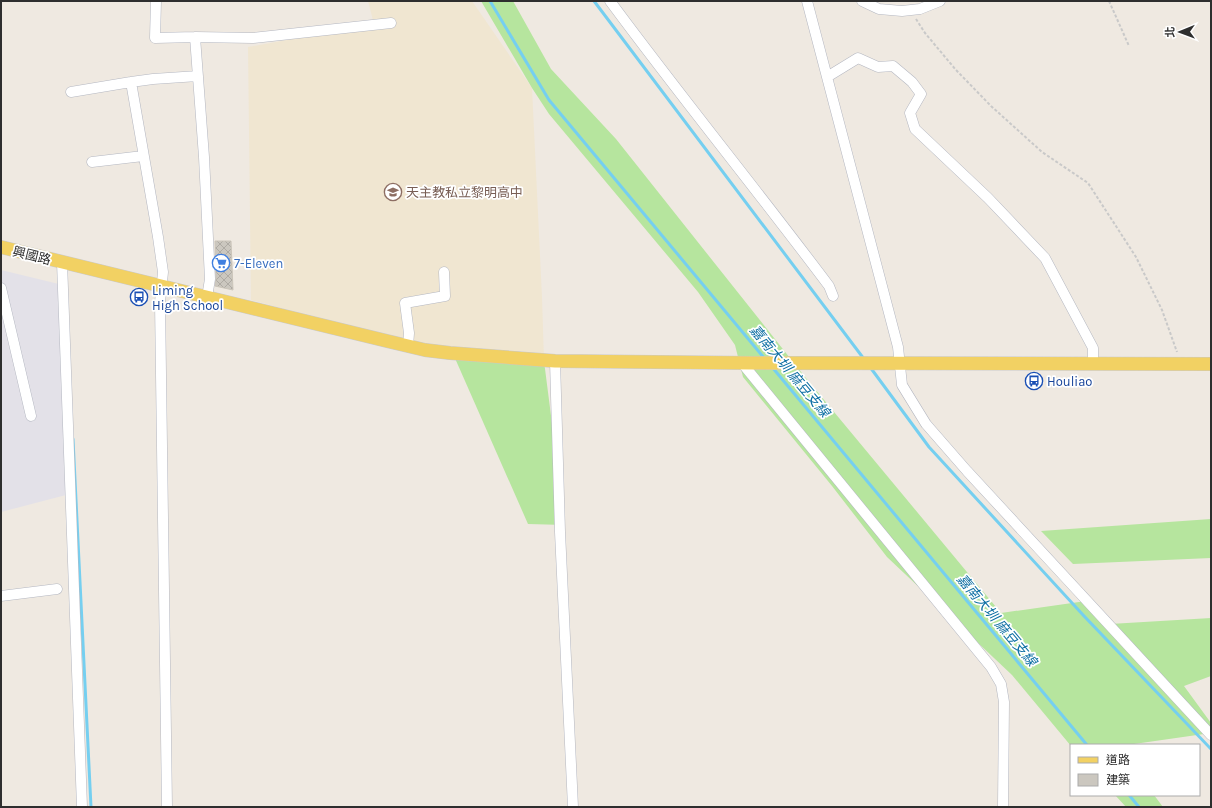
<svg xmlns="http://www.w3.org/2000/svg" width="1212" height="808" font-family="Karla,'Noto Sans TC',sans-serif">
	<style>
		.industrial { fill: #e3e1e8 }
		.education { fill: #f0e6d1 }
		.grass { fill: #b6e59e }
		.lines { fill: none; stroke-linecap: round; stroke-linejoin: round }
		.stream { stroke: #75cff0; stroke-width: 3 }
		.building { fill: url(#building-cross-hatch); stroke: #cbc5ba }
		.minor-casing { stroke: #b4b7c1; stroke-width: 11 }
		.major-casing { stroke: #c9c9c9; stroke-width: 14 }
		.path { stroke: #c9c9c9; stroke-width: 2; stroke-dasharray: 3 2; stroke-linecap: butt }
		.minor { stroke: #fff; stroke-width: 10 }
		.major { stroke: #f2d163; stroke-width: 13 }
		.labels { text-anchor: middle; stroke-width: 3.5; stroke-linejoin: round; paint-order: stroke }
		.education-label { font-size: 13px; fill: #785e54; stroke: #fff; text-anchor: start }
		.street-label { font-size: 13px; fill: #2e2e2e; stroke: #fff }
		.shop-label { font-size: 13px; fill: #366cbe; stroke: #fff; text-anchor: start }
		.transit-label { font-size: 13px; fill: #164399; stroke: #fff; text-anchor: start }
		.water-label { font-size: 14px; font-style: italic; fill: #0d6fa3; stroke: #fff }
	</style>
	<defs>
		<pattern id="building-cross-hatch" width="8" height="8" patternUnits="userSpaceOnUse"><rect width="8" height="8" fill="#cbc7bf"/><path d="M0 0l8 8M0 8l8-8" fill="none" stroke="#afaba4"/></pattern>
	</defs>
	<rect width="100%" height="100%" fill="#efe9e1"/>
	<path class="industrial" d="M1 270 63 285 66 495 1 512Z"/>
	<path class="education" d="M368 1H472L532 88 542 297 544 361 454 356 251 300 248 47 374 24Z"/>
	<path class="grass" d="M481 1H513L551 69 616 139 805 377 1001 613 1093 600 1110 624 1211 618V676L1184 686 1211 723V733L1127 745 1071 746 1012 675 887 557 832 486 743 377 735 345 698 292 549 114 532 88Z
		M454 356 544 361 565 525 528 524Z
		M1211 519V558L1073 564 1041 531Z
		M1115 795H1154L1163 807H1126Z"/>
	<g class="lines">
		<path class="stream" d="M490 1 549 100 765 359
			M594 1 864 359
			M772 367 1087 745
			M870 367 929 447 1084 616 1211 749
			M73 439 91 807
			M1129 795 1139 807"/>
	</g>
	<path class="building" d="M215 241H231L233 290 215 286 216 279Z"/>
	<g class="lines">
		<defs>
			<path id="minor" d="M156 1 155 38 195 37 253 38 391 23
				M610 1C681 97 757 190 829 286L833 296
				M807 1 898 347 902 385 926 424 967 471 1211 735
				M862 1 879 9 902 11 920 9 940 1
				M195 37 204 157 210 279 207 297
				M827 77 858 58 878 67 893 66 912 82 921 94 910 113 915 129 988 198 1045 258 1093 348V364
				M71 92 131 82
				M92 162 143 156
				M62 262 82 807
				M1 288 31 416
				M408 346 409 333 405 303 445 296 444 272
				M555 361 560 532 573 807
				M742 363 991 667 1001 684 1004 702 1003 807
				M1 596 57 589
				M167 807 160 302 163 272 158 237 131 82 153 79 198 76"/>
			<path id="major" d="M1 247 387 341 425 350 450 353 555 361 754 363 1211 364"/>
		</defs>
		<use href="#minor" class="minor-casing"/>
		<use href="#major" class="major-casing"/>
		<path class="path" d="M1109 1 1129 46
			M916 19 925 33 956 70 991 106 1042 152 1088 183 1136 257 1162 310 1177 352"/>
		<use href="#minor" class="minor"/>
		<use href="#major" class="major"/>
	</g>
	<defs>
		<symbol id="school-ring" viewBox="-11 -11 22 22"><circle r="9.5" fill="#fff" stroke="#8d6e63" stroke-width="1.5"/><path d="M0-5L7-2L0 1L-7-2ZM-4 1L0 2.5L4 1V4Q0 6-4 4Z" fill="#8d6e63"/></symbol>
		<symbol id="supermarket-ring" viewBox="-11 -11 22 22"><circle r="9.5" fill="#fff" stroke="#3f7fe0" stroke-width="1.5"/><path d="M-6-5.5h2.5l.6 2H6L4.5 2H-2.5L-4.4-4H-6ZM-1.5 3.2a1.3 1.3 0 1 0 .1 0ZM3 3.2a1.3 1.3 0 1 0 .1 0Z" fill="#3f7fe0"/></symbol>
		<symbol id="bus-ring" viewBox="-11 -11 22 22"><circle r="9.5" fill="#fff" stroke="#1a4fb4" stroke-width="1.5"/><path d="M-5-6H5V4H4V6H2V4H-2V6H-4V4H-5ZM-3.5-4V0h7V-4ZM-3.5 1.2v1.5H-2V1.2ZM2 1.2v1.5H3.5V1.2Z" fill="#1a4fb4"/></symbol>
	</defs>
	<g fill-rule="evenodd">
		<use href="#school-ring" x="383" y="182" width="20" height="20"/>
		<use href="#supermarket-ring" x="211" y="253" width="20" height="20"/>
		<use href="#bus-ring" x="129" y="287" width="20" height="20"/>
		<use href="#bus-ring" x="1024" y="371" width="20" height="20"/>
	</g>
	<g class="labels">
		<g class="education-label">
			<text x="406" y="197">天主教私立黎明高中</text>
		</g>
		<g class="street-label">
			<text transform="translate(32 255) rotate(14)" y="5">興國路</text>
		</g>
		<g class="shop-label">
			<text x="234" y="268">7-Eleven</text>
		</g>
		<g class="transit-label">
			<text x="152" y="295">Liming<tspan x="152" dy="15">High School</tspan></text>
			<text x="1047" y="386">Houliao</text>
		</g>
		<g class="water-label">
			<text transform="translate(790 371) rotate(50)" y="5">嘉南大圳 麻豆支線</text>
			<text transform="translate(997 620) rotate(50)" y="5">嘉南大圳 麻豆支線</text>
		</g>
	</g>
	<rect width="1212" height="808" fill="none" stroke="#2e2e2e" stroke-width="4"/>
	<rect x="1070" y="744" width="130" height="52" fill="#ffffff" stroke="#ababab"/>
	<rect x="1078" y="757" width="20" height="6" fill="#f2d163" stroke="#ababab"/>
	<text x="1106" y="764" font-size="12" fill="#2e2e2e">道路</text>
	<rect x="1078" y="774" width="20" height="12" fill="#cbc7bf" stroke="#ababab"/>
	<text x="1106" y="784" font-size="12" fill="#2e2e2e">建築</text>
	<g transform="translate(1180 32) rotate(269)" stroke="#ffffff" stroke-width="3" paint-order="stroke">
	<path d="M0-3L7 15L0 10L-7 15Z" fill="#2e2e2e"/>
	<text y="-6" font-size="11" font-weight="bold" text-anchor="middle" fill="#2e2e2e">北</text>
	</g>
</svg>
